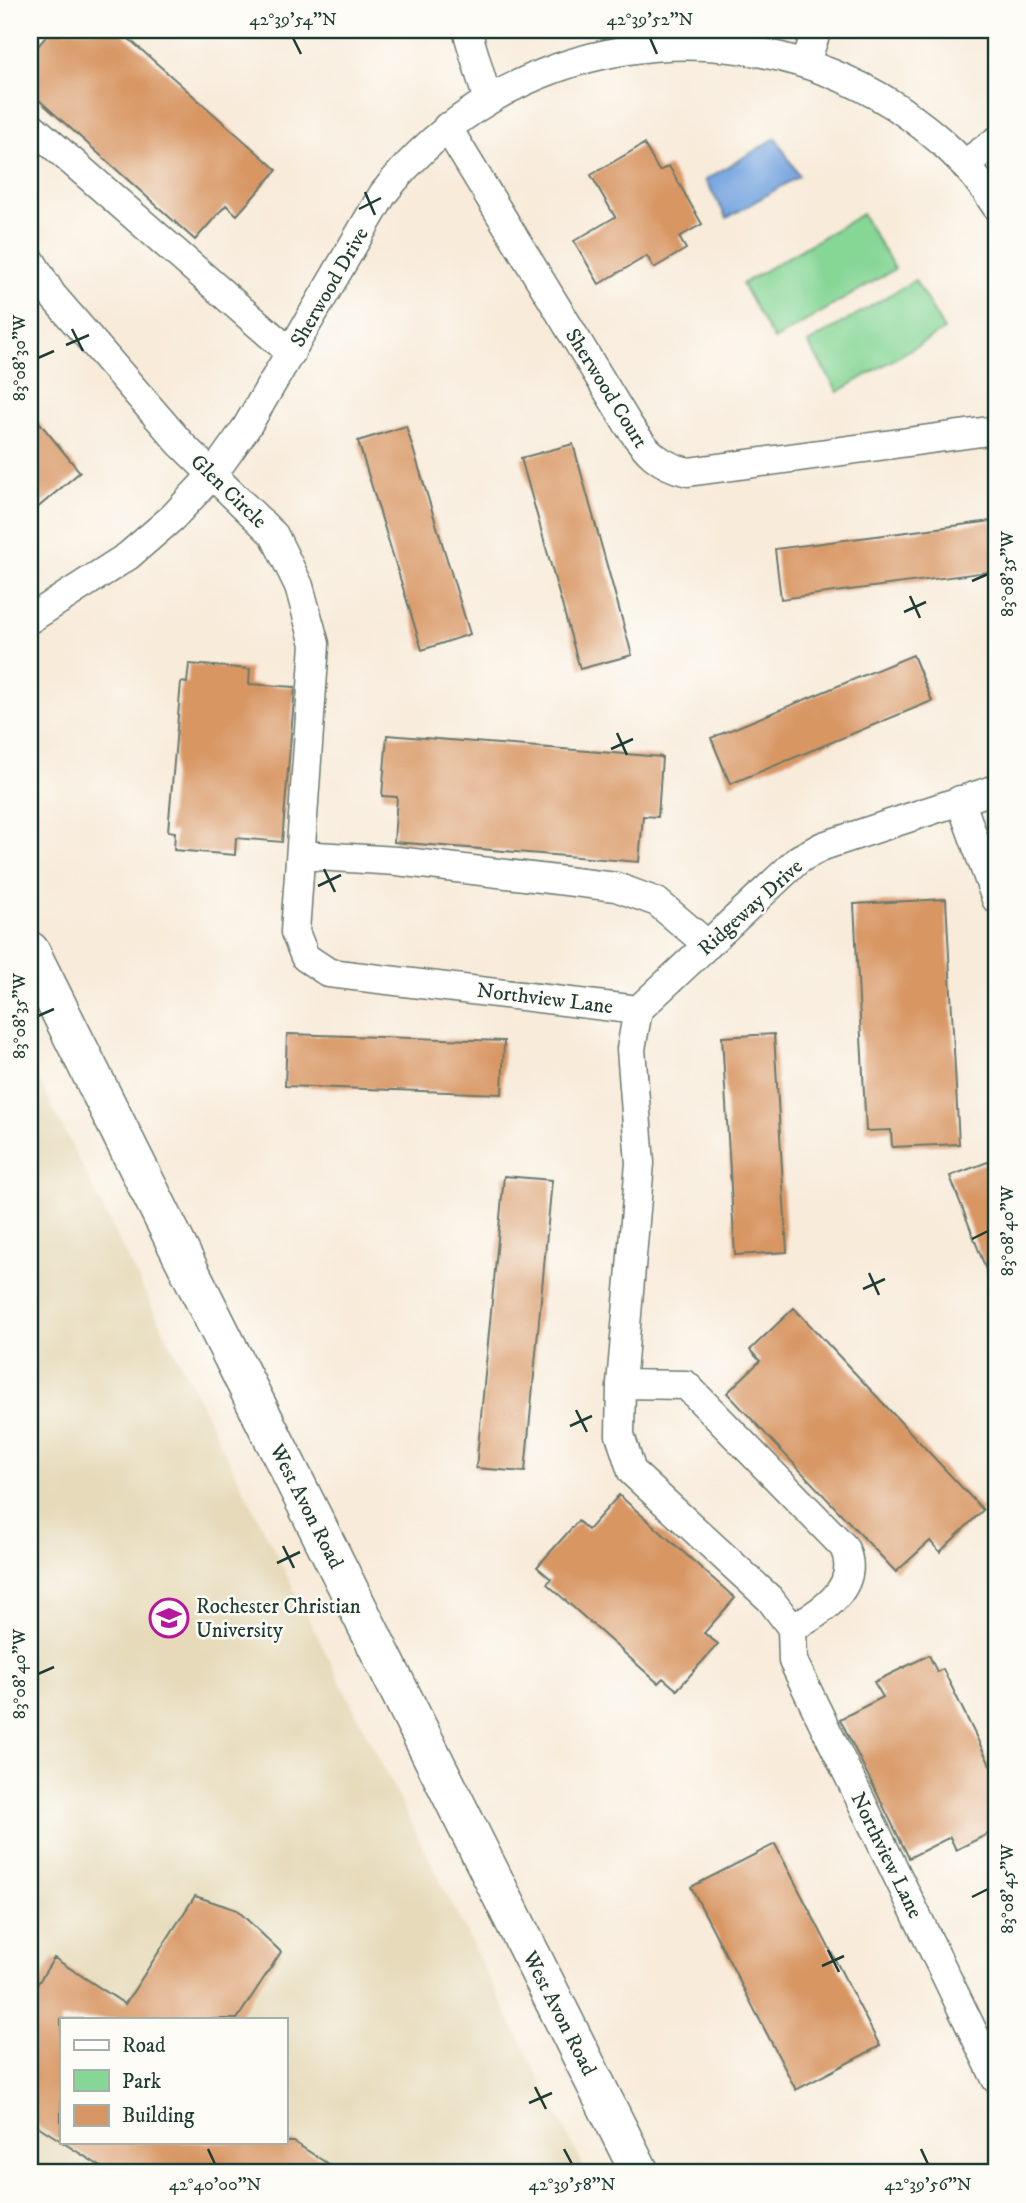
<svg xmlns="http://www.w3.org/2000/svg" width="1026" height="2203" font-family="'IM FELL DW Pica',serif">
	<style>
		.built { fill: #e6daba; fill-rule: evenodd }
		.green { fill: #86d696; stroke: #528a65; stroke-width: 2 }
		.water { fill: #77a5e0; stroke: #4b718a; stroke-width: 2 }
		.building { fill: #d89664 }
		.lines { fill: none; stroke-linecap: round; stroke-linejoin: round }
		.minor-casing { stroke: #6b7a6e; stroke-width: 31 }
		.secondary-casing { stroke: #6b7a6e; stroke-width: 41 }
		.minor { stroke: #fff; stroke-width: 28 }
		.secondary { stroke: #fff; stroke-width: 38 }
		.ticks { fill: none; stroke: #1f3d34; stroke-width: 2.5 }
		.labels { text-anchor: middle; stroke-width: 5; stroke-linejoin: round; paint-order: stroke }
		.street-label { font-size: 21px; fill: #1f3d34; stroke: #fdfcf7 }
		.poi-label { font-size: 21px; fill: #1f3d34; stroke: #fdfcf7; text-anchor: start }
		.neatline { fill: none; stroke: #1f3d34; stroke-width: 2.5 }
		.ticks-label { font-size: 18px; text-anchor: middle; fill: #1f3d34 }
	</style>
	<rect width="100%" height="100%" fill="#fdfcf7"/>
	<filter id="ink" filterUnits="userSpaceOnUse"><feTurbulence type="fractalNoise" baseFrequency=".0143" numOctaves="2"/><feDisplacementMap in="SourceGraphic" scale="14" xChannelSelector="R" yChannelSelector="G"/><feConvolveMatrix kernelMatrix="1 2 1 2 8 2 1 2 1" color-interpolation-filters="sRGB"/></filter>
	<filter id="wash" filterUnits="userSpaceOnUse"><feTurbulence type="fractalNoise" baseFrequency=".00686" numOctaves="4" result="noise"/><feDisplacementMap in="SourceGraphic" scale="28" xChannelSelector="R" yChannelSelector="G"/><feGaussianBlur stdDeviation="1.57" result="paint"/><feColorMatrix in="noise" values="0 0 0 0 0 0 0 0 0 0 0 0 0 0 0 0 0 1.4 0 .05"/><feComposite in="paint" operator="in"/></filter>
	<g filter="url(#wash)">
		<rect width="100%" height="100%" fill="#f8ebda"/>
		<path class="built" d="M30 1062 107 1217 587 2173H30ZM61 2019H285V2142H61Z"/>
		<path class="green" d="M862 214 895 269 774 340 742 284Z
			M915 280 944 330 838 392 808 343Z"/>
		<path class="water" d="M776 138 799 176 727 218 705 180Z"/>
		<g id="blocks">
			<path class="building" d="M52 30H119L277 170 237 215 226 205 195 240 30 92V55Z
				M644 144 659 171 669 166 702 224 679 237 686 249 654 268 647 256 599 284 574 241 615 217 591 175Z
				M30 411 80 472 30 514Z
				M406 426 470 634 422 650 358 441Z
				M573 444 632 655 580 669 521 458Z
				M992 521 996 571 781 599 775 549Z
				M913 655 932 701 730 784 711 738Z
				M189 664 250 669 249 684 295 687 282 842 236 838 235 855 174 850 175 832 168 831 181 682 187 683Z
				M387 735 662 757 658 817 643 816 639 862 394 842 397 797 382 796Z
				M946 899 959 1144 892 1147 891 1130 866 1131 854 904Z
				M287 1034 504 1041 502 1094 285 1086Z
				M774 1034 787 1252 735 1255 722 1037Z
				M996 1159V1289L994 1290 950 1176Z
				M504 1176 552 1180 525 1472 476 1468Z
				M794 1308 983 1510 940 1552 930 1541 896 1572 727 1393 760 1361 750 1350Z
				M619 1495 735 1598 704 1633 718 1644 677 1690 663 1678 658 1683 547 1584 551 1579 537 1567 578 1521 588 1530Z
				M929 1655 937 1672 943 1669 996 1777V1830L956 1850 950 1837 909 1858 840 1719 883 1697 874 1682Z
				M775 1844 880 2046 796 2090 691 1887Z
				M195 1896 237 1910 281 1952 237 2019H61V2141L30 2121V1996L54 1958 125 2004Z
				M62 2142H294L342 2173H111Z"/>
		</g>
	</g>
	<g filter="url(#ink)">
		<use href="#blocks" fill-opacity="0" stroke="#6b7a6e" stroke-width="2"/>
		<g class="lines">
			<defs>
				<path id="minor" d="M467 30 487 98
					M806 61 817 30
					M30 125 291 353
					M447 127 629 426C646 451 658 465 688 472L996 430
					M966 163 996 141
					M30 259 52 295 181 444 274 535 299 586 315 644 295 932 305 957 329 973 638 1010
					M30 619 128 556 173 517 213 474 246 428 383 194C506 36 727 0 895 106 936 134 970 164 996 206
					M960 800 996 899
					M301 855 397 861 616 887 657 902 708 945
					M638 1010 631 1049 640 1163 621 1384 620 1435 632 1472 770 1599 792 1628 793 1661 996 2079
					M638 1010 799 859 823 846 996 789
					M621 1384 686 1385 844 1547C862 1586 823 1612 792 1628"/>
				<path id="secondary" d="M30 951 640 2173"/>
			</defs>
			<use href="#minor" class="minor-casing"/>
			<use href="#secondary" class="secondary-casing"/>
			<use href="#minor" class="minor"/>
			<use href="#secondary" class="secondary"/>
		</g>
	</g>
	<path class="ticks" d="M293 38 301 54M650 38 657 54M365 192 375 215M359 209 381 198M72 329 83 351M66 345 89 335M38 358 54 351M972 581 988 574M910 596 920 618M904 612 926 602M617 733 627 755M611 749 633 739M324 869 335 892M318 886 341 875M38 1016 54 1009M972 1239 988 1231M869 1273 879 1295M863 1289 885 1279M576 1410 587 1432M570 1426 592 1416M283 1546 294 1568M277 1563 300 1552M38 1674 54 1667M972 1897 988 1889M828 1950 839 1972M822 1966 844 1956M535 2087 546 2109M529 2103 552 2093M208 2149 215 2164M564 2149 572 2164M921 2149 928 2164"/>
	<defs>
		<symbol id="university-ring" viewBox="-11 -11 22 22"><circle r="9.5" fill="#fdfcf7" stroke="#b5179e" stroke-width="1.5"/><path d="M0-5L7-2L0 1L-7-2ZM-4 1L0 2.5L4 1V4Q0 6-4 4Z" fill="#b5179e"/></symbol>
	</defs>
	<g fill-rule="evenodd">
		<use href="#university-ring" x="147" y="1596" width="44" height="44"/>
	</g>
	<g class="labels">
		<g class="street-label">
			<text transform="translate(329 287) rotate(-60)" y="7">Sherwood Drive</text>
			<text transform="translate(607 388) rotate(58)" y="7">Sherwood Court</text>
			<text transform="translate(229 491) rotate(44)" y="7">Glen Circle</text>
			<text transform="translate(750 907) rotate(-42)" y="7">Ridgeway Drive</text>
			<text transform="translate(545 998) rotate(7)" y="7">Northview Lane</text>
			<text transform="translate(307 1506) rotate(63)" y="7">West Avon Road</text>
			<text transform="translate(887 1855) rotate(64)" y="7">Northview Lane</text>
			<text transform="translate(560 2013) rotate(63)" y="7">West Avon Road</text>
		</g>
		<g class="poi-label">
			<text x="196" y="1613">Rochester Christian<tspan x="196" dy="24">University</tspan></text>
		</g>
	</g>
	<rect width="1026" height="2203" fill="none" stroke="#fdfcf7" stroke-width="77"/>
	<rect x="60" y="2018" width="228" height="126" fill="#fdfcf7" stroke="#a4b0a9" stroke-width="2"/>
	<rect x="74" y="2040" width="35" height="10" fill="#ffffff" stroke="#a4b0a9" stroke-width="2"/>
	<text x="122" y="2052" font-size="21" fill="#1f3d34">Road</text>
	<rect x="74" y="2070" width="35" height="21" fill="#86d696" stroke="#a4b0a9" stroke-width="2"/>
	<text x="122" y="2088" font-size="21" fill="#1f3d34">Park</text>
	<rect x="74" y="2105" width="35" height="21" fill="#d89664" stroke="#a4b0a9" stroke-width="2"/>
	<text x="122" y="2122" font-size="21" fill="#1f3d34">Building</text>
	<rect x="38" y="38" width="950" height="2126" class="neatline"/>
	<g class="ticks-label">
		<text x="293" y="25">42°39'54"N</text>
		<text x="650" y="25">42°39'52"N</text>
		<text transform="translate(19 358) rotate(-90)" y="6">83°08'30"W</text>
		<text transform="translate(1007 574) rotate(-90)" y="6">83°08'35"W</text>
		<text transform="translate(19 1016) rotate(-90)" y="6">83°08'35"W</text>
		<text transform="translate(1007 1231) rotate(-90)" y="6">83°08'40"W</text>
		<text transform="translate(19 1674) rotate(-90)" y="6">83°08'40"W</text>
		<text transform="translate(1007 1889) rotate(-90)" y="6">83°08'45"W</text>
		<text x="215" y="2190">42°40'00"N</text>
		<text x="572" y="2190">42°39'58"N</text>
		<text x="928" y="2190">42°39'56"N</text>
	</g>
</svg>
